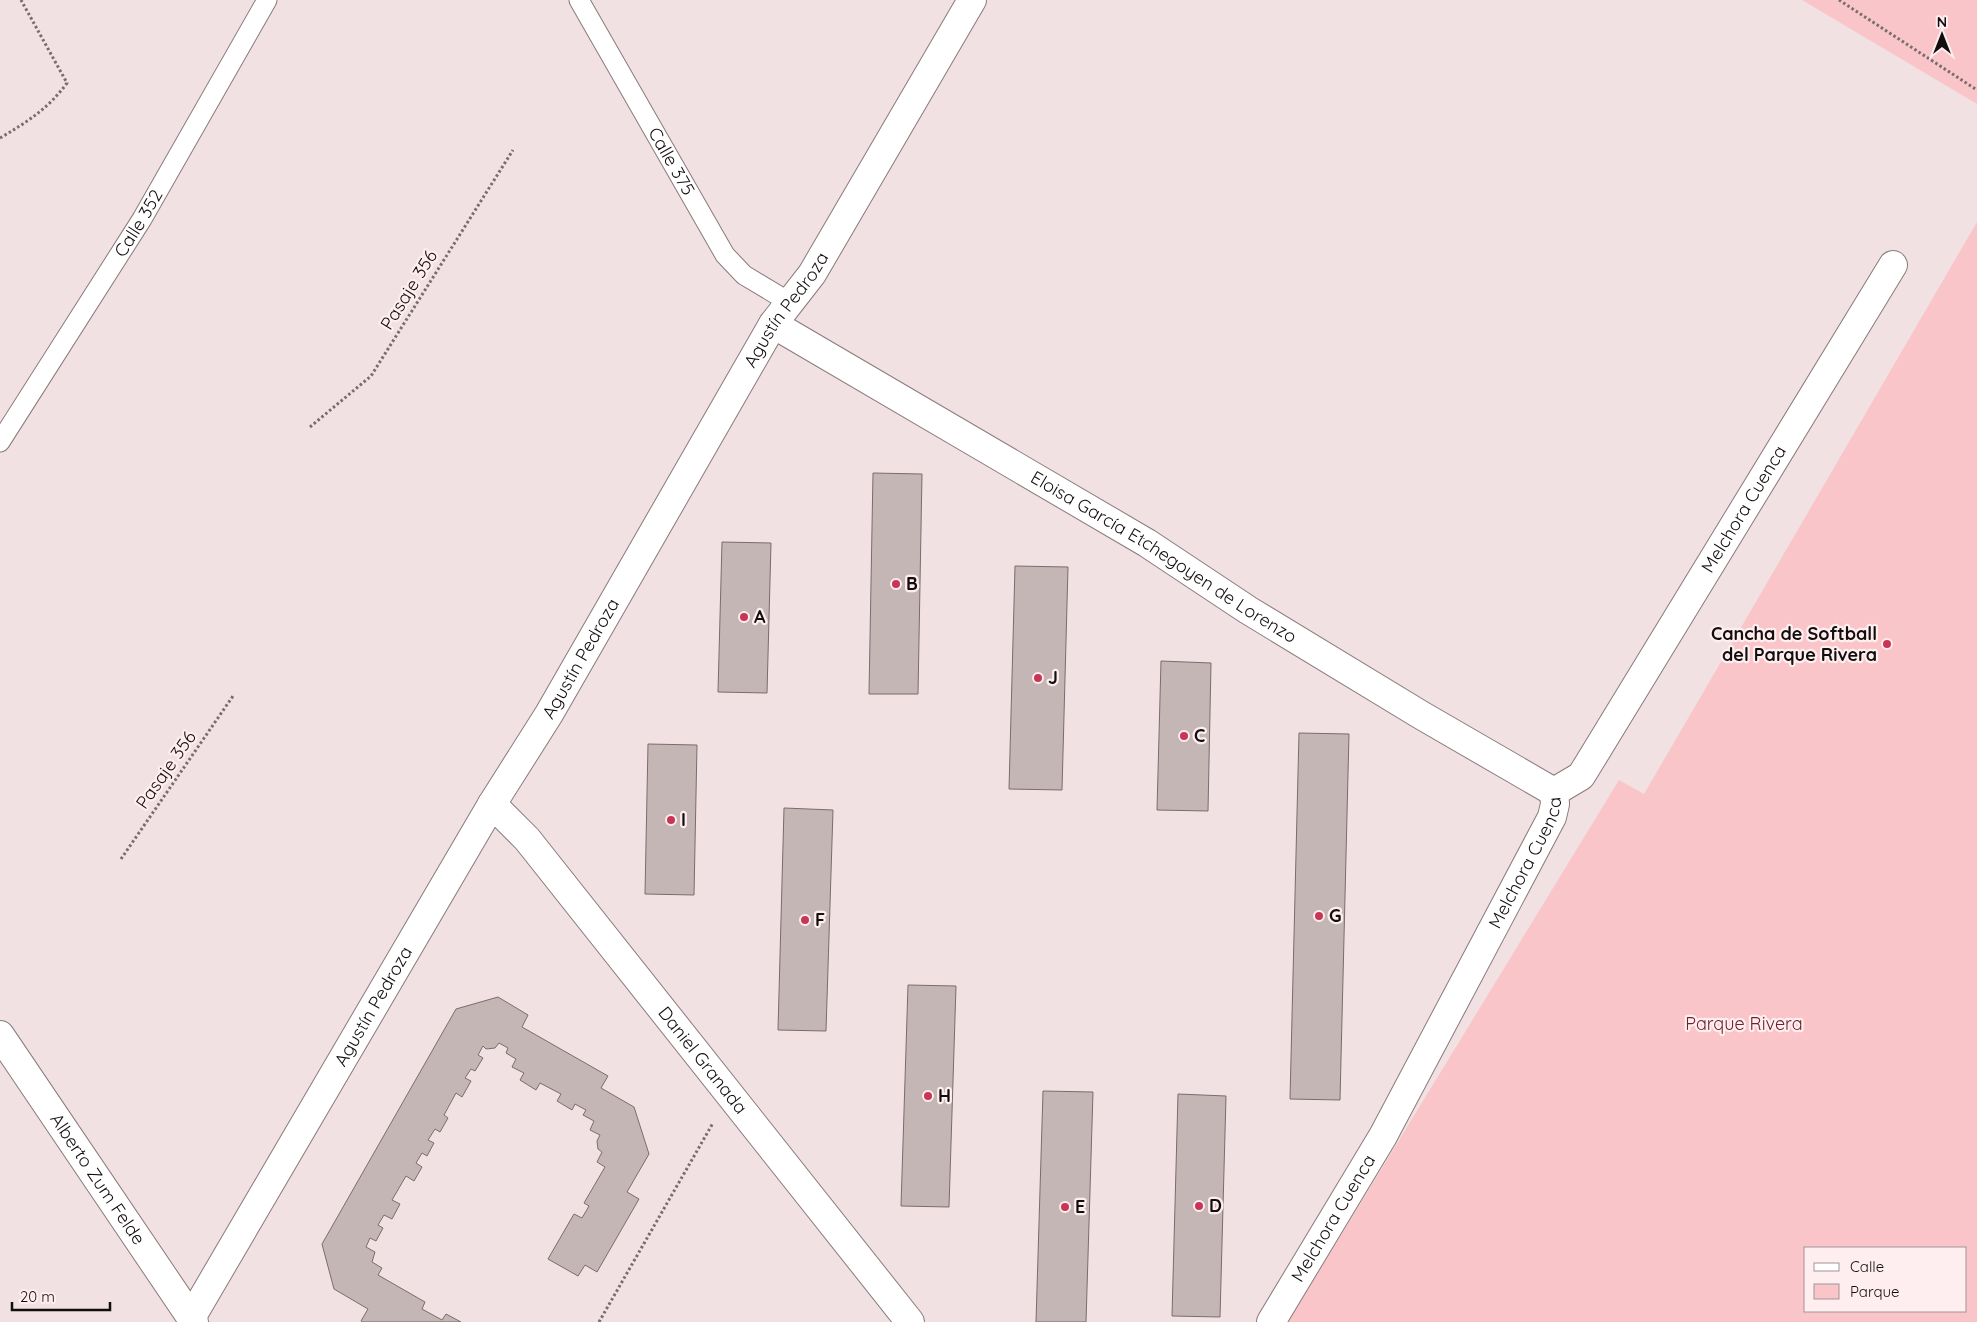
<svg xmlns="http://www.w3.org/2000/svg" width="1977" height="1322" font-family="Quicksand,sans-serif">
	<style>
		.green { fill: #fac5c9; fill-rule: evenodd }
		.building { fill: #c5b6b6; stroke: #7a6c6d }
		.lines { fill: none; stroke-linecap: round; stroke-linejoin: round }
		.lane-casing { stroke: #897a7b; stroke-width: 21 }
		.street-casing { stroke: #897a7b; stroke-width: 30 }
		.secondary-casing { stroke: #897a7b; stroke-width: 30 }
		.path { stroke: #776d6e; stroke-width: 3; stroke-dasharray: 2.5 2.5; stroke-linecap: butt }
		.lane { stroke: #fff; stroke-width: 19 }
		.street { stroke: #fff; stroke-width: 28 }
		.secondary { stroke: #fff; stroke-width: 28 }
		.poi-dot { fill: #c73755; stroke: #ffeeef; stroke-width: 2 }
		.labels { text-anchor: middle; stroke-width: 4.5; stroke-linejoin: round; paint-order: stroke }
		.street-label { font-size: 18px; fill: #130e0e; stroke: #ffeeef }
		.poi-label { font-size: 18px; font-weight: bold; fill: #130e0e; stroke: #ffeeef; text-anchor: start }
		.park-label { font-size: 18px; fill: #6a232f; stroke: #ffeeef }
	</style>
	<rect width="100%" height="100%" fill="#f1e1e2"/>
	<path class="green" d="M1802 0H1977V104Z
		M1977 222V1322H1288L1619 780 1644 794ZM1806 1248H1966V1311H1806Z"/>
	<path class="building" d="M873 473 922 474 918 694H869Z
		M722 542 771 543 767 693 718 692Z
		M1015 566 1068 567 1062 790 1009 789Z
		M1161 661 1211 663 1208 811 1157 810Z
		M1299 733 1349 734 1340 1100 1290 1099Z
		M648 744 697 745 694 895 645 894Z
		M784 808 833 810 826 1031 778 1030Z
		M908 985 956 986 949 1207 901 1206Z
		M498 997 528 1015 522 1027 608 1076 601 1088 634 1107 649 1154 627 1192 639 1199 597 1272 585 1265 578 1276 548 1259 574 1214 582 1218 589 1206 584 1203 605 1167 597 1162 602 1152 598 1149 597 1141 600 1135 590 1130 594 1121 583 1115 586 1110 575 1104 572 1110 557 1101 561 1094 540 1083 536 1090 520 1080 524 1073 512 1067 516 1059 506 1053 508 1048 499 1043 495 1048 486 1049 483 1046 478 1055 483 1058 475 1071 471 1069 465 1078 471 1081 462 1097 456 1093 444 1115 448 1118 440 1132 435 1129 428 1140 434 1143 427 1156 422 1153 416 1163 422 1167 414 1181 406 1176 392 1200 400 1204 392 1219 384 1215 378 1225 383 1228 376 1241 370 1238 366 1247 375 1252 372 1262 382 1268 378 1275 425 1302 422 1309 442 1320 446 1314 461 1322H363L361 1321 368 1309 334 1289 322 1244 456 1009Z
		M1043 1091 1093 1092 1086 1322H1036Z
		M1178 1094 1226 1096 1220 1317 1172 1316Z"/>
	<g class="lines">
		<defs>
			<g id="lane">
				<path id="s1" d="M579 0 725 255 744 275 789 302"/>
				<path id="s2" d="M0 442 142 219 267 0"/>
			</g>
			<g id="street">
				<path id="s3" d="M773 324 1147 543 1248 610 1421 715 1554 792"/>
				<path id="s4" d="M1554 792 1581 776 1589 763 1893 265"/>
				<path id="s5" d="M492 804 527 839 910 1322"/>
				<path id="s6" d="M191 1318 492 804 549 714 773 324 812 274 972 0"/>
				<path id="s7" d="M1271 1322 1383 1136 1552 817 1555 804 1554 792"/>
			</g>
			<g id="secondary">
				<path id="s8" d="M0 1035 194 1322"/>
			</g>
		</defs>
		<use href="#lane" class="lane-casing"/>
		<use href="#street" class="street-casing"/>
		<use href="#secondary" class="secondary-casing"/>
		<path class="path" d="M1839 0 1977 90
			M0 138C27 122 48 109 67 83L21 0
			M310 427 371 376 513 150
			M121 859 233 696
			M599 1322 713 1123"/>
		<use href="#lane" class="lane"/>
		<use href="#street" class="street"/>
		<use href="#secondary" class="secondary"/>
	</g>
	<g class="poi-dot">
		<circle cx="896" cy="584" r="5"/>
		<circle cx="744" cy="617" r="5"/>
		<circle cx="1887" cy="644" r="5"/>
		<circle cx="1038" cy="678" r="5"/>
		<circle cx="1184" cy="736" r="5"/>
		<circle cx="671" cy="820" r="5"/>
		<circle cx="1319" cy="916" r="5"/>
		<circle cx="805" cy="920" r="5"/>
		<circle cx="928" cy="1096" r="5"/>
		<circle cx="1199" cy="1206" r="5"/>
		<circle cx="1065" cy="1207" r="5"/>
	</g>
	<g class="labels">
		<g class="street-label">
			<text dy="6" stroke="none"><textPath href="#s1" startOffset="186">Calle 375</textPath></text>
			<text dy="6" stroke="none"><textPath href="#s2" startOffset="259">Calle 352</textPath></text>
			<text transform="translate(409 290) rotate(-58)" y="6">Pasaje 356</text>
			<text dy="6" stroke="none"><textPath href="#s6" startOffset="1171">Agustín Pedroza</textPath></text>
			<text dy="6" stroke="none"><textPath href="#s4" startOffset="344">Melchora Cuenca</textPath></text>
			<text dy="6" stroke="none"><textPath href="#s3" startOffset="455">Eloisa García Etchegoyen de Lorenzo</textPath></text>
			<text dy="6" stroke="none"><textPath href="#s6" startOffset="766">Agustín Pedroza</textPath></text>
			<text transform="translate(166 770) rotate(-55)" y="6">Pasaje 356</text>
			<text dy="6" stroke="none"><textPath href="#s7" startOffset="526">Melchora Cuenca</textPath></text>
			<text dy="6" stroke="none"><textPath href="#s6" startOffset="361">Agustín Pedroza</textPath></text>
			<text dy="6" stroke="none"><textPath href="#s5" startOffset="332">Daniel Granada</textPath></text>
			<text dy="6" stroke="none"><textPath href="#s8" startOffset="174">Alberto Zum Felde</textPath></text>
			<text dy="6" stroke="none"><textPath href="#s7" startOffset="121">Melchora Cuenca</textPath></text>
		</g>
		<g class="poi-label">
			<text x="906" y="590">B</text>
			<text x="754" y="623">A</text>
			<text x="1877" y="640" text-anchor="end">Cancha de Softball<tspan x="1877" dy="21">del Parque Rivera</tspan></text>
			<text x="1048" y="684">J</text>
			<text x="1194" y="742">C</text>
			<text x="681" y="826">I</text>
			<text x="1329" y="922">G</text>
			<text x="815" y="926">F</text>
			<text x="938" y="1102">H</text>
			<text x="1209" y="1212">D</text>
			<text x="1075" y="1213">E</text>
		</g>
		<g class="park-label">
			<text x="1744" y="1030">Parque Rivera</text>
		</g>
	</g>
	<rect x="1804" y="1247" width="162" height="65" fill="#ffeeef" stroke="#a19495"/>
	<rect x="1814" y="1263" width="25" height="8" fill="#ffffff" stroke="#a19495"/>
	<text x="1850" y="1272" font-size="15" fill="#130e0e">Calle</text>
	<rect x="1814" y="1284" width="25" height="15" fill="#fac5c9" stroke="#a19495"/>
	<text x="1850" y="1297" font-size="15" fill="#130e0e">Parque</text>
	<g transform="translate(1942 35)" stroke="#ffeeef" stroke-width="4" paint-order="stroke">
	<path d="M0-4L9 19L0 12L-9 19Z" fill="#130e0e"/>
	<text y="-8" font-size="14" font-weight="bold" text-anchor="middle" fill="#130e0e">N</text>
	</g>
	<path d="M12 1302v8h98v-8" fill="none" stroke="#130e0e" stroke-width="2.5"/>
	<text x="20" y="1302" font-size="15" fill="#130e0e" stroke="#ffeeef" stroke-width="4" paint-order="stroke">20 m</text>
</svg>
